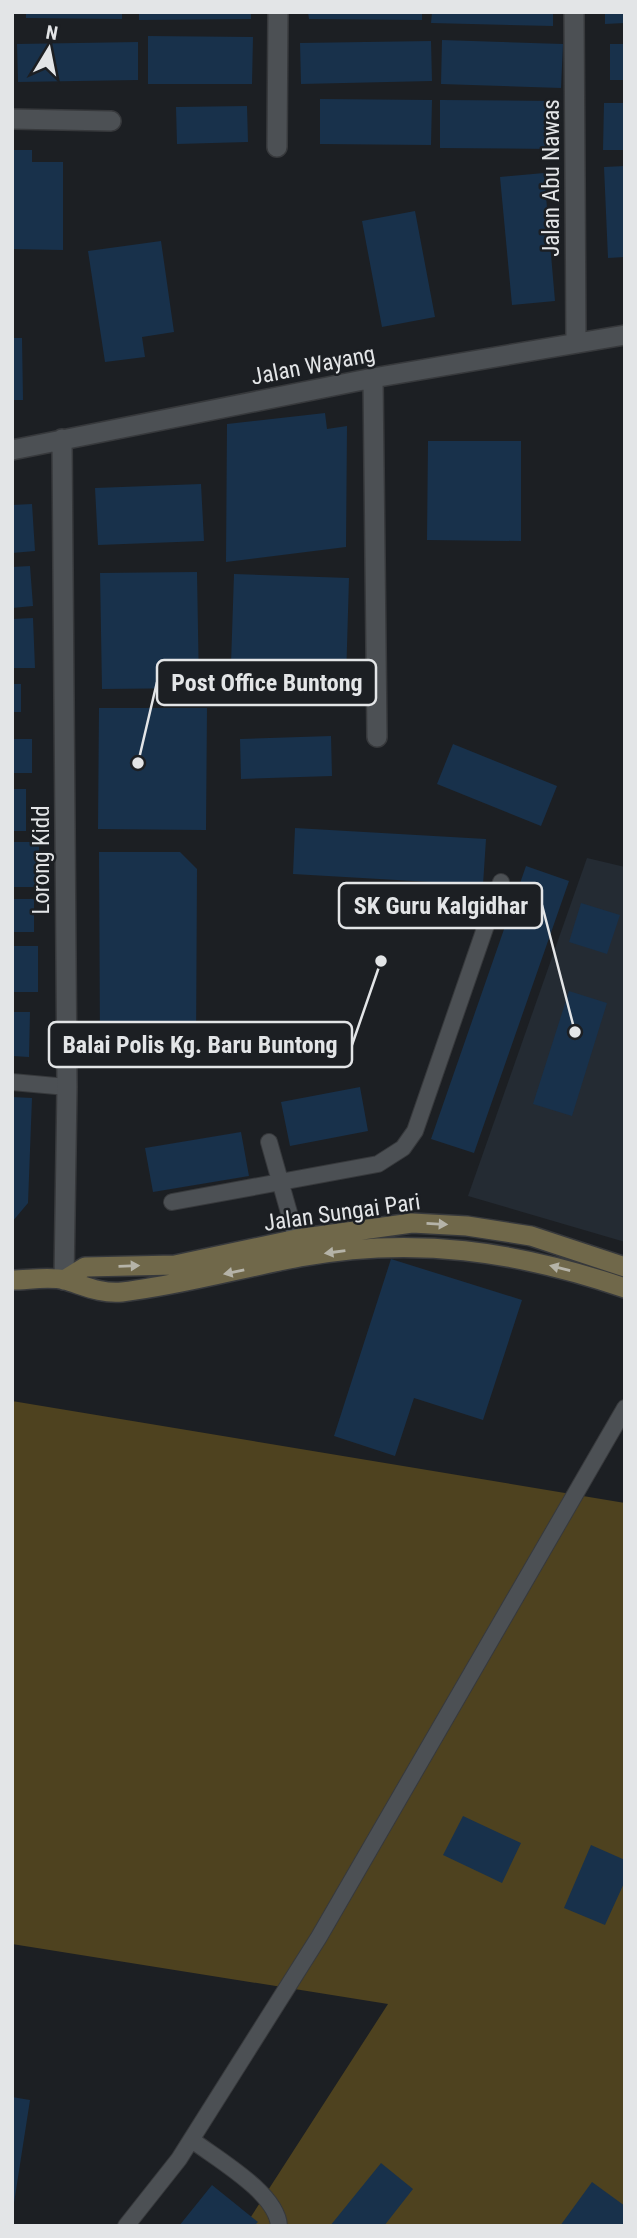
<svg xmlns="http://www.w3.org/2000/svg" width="637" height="2238" font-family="'Roboto Condensed',sans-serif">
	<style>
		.built { fill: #242b33 }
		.green { fill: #4e421f }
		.building { fill: #18314b }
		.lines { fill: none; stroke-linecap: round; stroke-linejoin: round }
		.service-casing { stroke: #37393c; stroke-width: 18 }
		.minor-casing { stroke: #37393c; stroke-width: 22 }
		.secondary-casing { stroke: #37393c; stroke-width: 22 }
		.service { stroke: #4c5054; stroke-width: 16 }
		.minor { stroke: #4c5054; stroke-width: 19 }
		.secondary { stroke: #70684a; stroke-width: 19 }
		.oneway { fill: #b5b3a8 }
		.labels { text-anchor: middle; stroke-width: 5; stroke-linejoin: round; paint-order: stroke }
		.street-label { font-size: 23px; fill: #e3e5e7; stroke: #1c1f23 }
		.leader { fill: none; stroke: #e3e5e7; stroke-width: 2.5 }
		.callout-dot { fill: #e3e5e7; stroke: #1c1f23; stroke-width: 2.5 }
		.callout { fill: #1c1f23; stroke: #e3e5e7; stroke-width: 2.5 }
		.callout-label { font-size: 24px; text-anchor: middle; font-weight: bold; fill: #e3e5e7 }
	</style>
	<rect width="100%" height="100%" fill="#1c1f23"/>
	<path class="built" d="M587 858 625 867V1242L468 1196Z"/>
	<path class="green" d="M12 1401 625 1503V2226H245L388 2004 12 1944Z"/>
	<path class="building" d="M26 12H122V19L26 18Z
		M139 12H251V19L139 20Z
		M308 12H422V20L309 19Z
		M432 12H553V26L431 23Z
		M605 12H625V23L605 24Z
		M148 36 253 37 252 84H148Z
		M442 40 563 44 561 88 441 84Z
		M431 41 432 81 301 84 300 43Z
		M138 42V80L18 82 17 44Z
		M610 44H625V80H610Z
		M320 99 432 100 431 145 320 144Z
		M440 100 554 101 553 149 440 148Z
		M604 103H625V150H603Z
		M247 106 248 142 177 144 176 107Z
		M12 150H32V162H63V250L12 249Z
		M625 166V257L608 258 604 167Z
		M544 173 555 301 512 305 500 177Z
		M415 211 435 317 382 327 362 221Z
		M161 241 174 332 142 337 145 357 105 362 88 251Z
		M12 338H22L23 400H12Z
		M325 413 327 429 347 426 346 547 226 562 227 424Z
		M428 441H521V541L427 540Z
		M201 484 204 541 98 545 95 488Z
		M32 504 35 551 12 553V505Z
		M30 566 33 606 12 608V567Z
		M197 572 199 688 102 689 100 573Z
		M234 574 349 578 346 680 257 677V695L230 694Z
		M33 618 35 668H12V619Z
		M12 684H21V712H12Z
		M99 708H207L206 830 98 829Z
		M331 736 332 776 241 779 240 739Z
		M12 739H32V773H12Z
		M453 744 557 786 541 826 437 784Z
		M12 789H26V831H12Z
		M295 828 486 839 483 885 293 874Z
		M12 842H39V887H12Z
		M99 852H180L197 869 196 1049 100 1047Z
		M526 866 569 881 474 1153 431 1139Z
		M12 899H34V932H12Z
		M581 903 620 915 607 954 569 942Z
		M12 946H38V992H12Z
		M569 991 607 1003 572 1116 533 1104Z
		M12 1012H30L29 1057 12 1056Z
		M360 1087 368 1131 290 1146 281 1102Z
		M12 1097 32 1098 28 1203 12 1222Z
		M241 1132 249 1176 153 1192 145 1148Z
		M391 1259 522 1300 483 1420 414 1398 395 1456 334 1436Z
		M463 1816 521 1843 502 1883 443 1855Z
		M591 1845 625 1860V1881L605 1925 564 1908Z
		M12 2097 30 2100 14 2203H12Z
		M381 2163 413 2189 384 2226H330Z
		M592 2182 625 2206V2226H560Z
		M212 2185 258 2222 254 2226H179Z"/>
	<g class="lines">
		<defs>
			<path id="service" d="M12 1082 67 1087
				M269 1142 299 1248
				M172 1202 378 1164 403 1148 415 1131 501 882
				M192 2140C217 2159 277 2193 279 2226
				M126 2226 179 2159 319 1937 625 1408"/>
			<path id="minor" d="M574 12 576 343
				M12 119 111 121
				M277 147 278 12
				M373 378 377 737
				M62 439 67 1087 64 1280
				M12 450 373 378 625 335"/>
			<path id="secondary" d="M12 1280C28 1280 50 1276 65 1280 85 1286 101 1294 122 1292 182 1285 240 1268 300 1257 414 1236 516 1251 625 1288
				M64 1280 85 1267 175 1265 297 1239 412 1223 467 1226 531 1236 625 1267"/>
		</defs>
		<use href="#service" class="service-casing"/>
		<use href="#minor" class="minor-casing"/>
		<use href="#secondary" class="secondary-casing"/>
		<use href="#service" class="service"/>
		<use href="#minor" class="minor"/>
		<use href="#secondary" class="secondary"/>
	</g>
	<defs><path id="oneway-solid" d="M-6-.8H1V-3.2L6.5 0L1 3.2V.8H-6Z" transform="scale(1.75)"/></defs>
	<g class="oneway">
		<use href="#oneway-solid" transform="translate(437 1224) rotate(3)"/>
		<use href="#oneway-solid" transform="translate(335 1252) rotate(172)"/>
		<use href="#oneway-solid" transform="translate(129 1266) rotate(-2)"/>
		<use href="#oneway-solid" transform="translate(560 1268) rotate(-166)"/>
		<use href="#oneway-solid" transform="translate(234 1272) rotate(168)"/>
	</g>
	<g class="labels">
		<g class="street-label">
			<text transform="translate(551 178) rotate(-90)" y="8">Jalan Abu Nawas</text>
			<text transform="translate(313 365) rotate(-11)" y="8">Jalan Wayang</text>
			<text transform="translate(41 860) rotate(-90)" y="8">Lorong Kidd</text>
			<text transform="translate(342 1212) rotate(-8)" y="8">Jalan Sungai Pari</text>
		</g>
	</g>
	<path class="leader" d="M138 763L157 682M575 1032L542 905M381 961L352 1045"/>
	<g class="callout-dot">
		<circle cx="138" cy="763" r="7"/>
		<circle cx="575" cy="1032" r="7"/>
		<circle cx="381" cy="961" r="7"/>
	</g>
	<g class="callout">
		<rect x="157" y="660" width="219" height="45" rx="7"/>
		<rect x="339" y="883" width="203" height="45" rx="7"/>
		<rect x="49" y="1022" width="303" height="45" rx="7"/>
	</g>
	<g class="callout-label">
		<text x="267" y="691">Post Office Buntong</text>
		<text x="441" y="914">SK Guru Kalgidhar</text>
		<text x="200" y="1053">Balai Polis Kg. Baru Buntong</text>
	</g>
	<rect width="637" height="2238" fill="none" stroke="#e3e5e7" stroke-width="28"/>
	<g transform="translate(49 49) rotate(10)" stroke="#1c1f23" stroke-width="5" paint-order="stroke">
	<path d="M0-5L12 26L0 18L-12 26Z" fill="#e3e5e7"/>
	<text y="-10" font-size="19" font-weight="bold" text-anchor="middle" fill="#e3e5e7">N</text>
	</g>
</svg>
